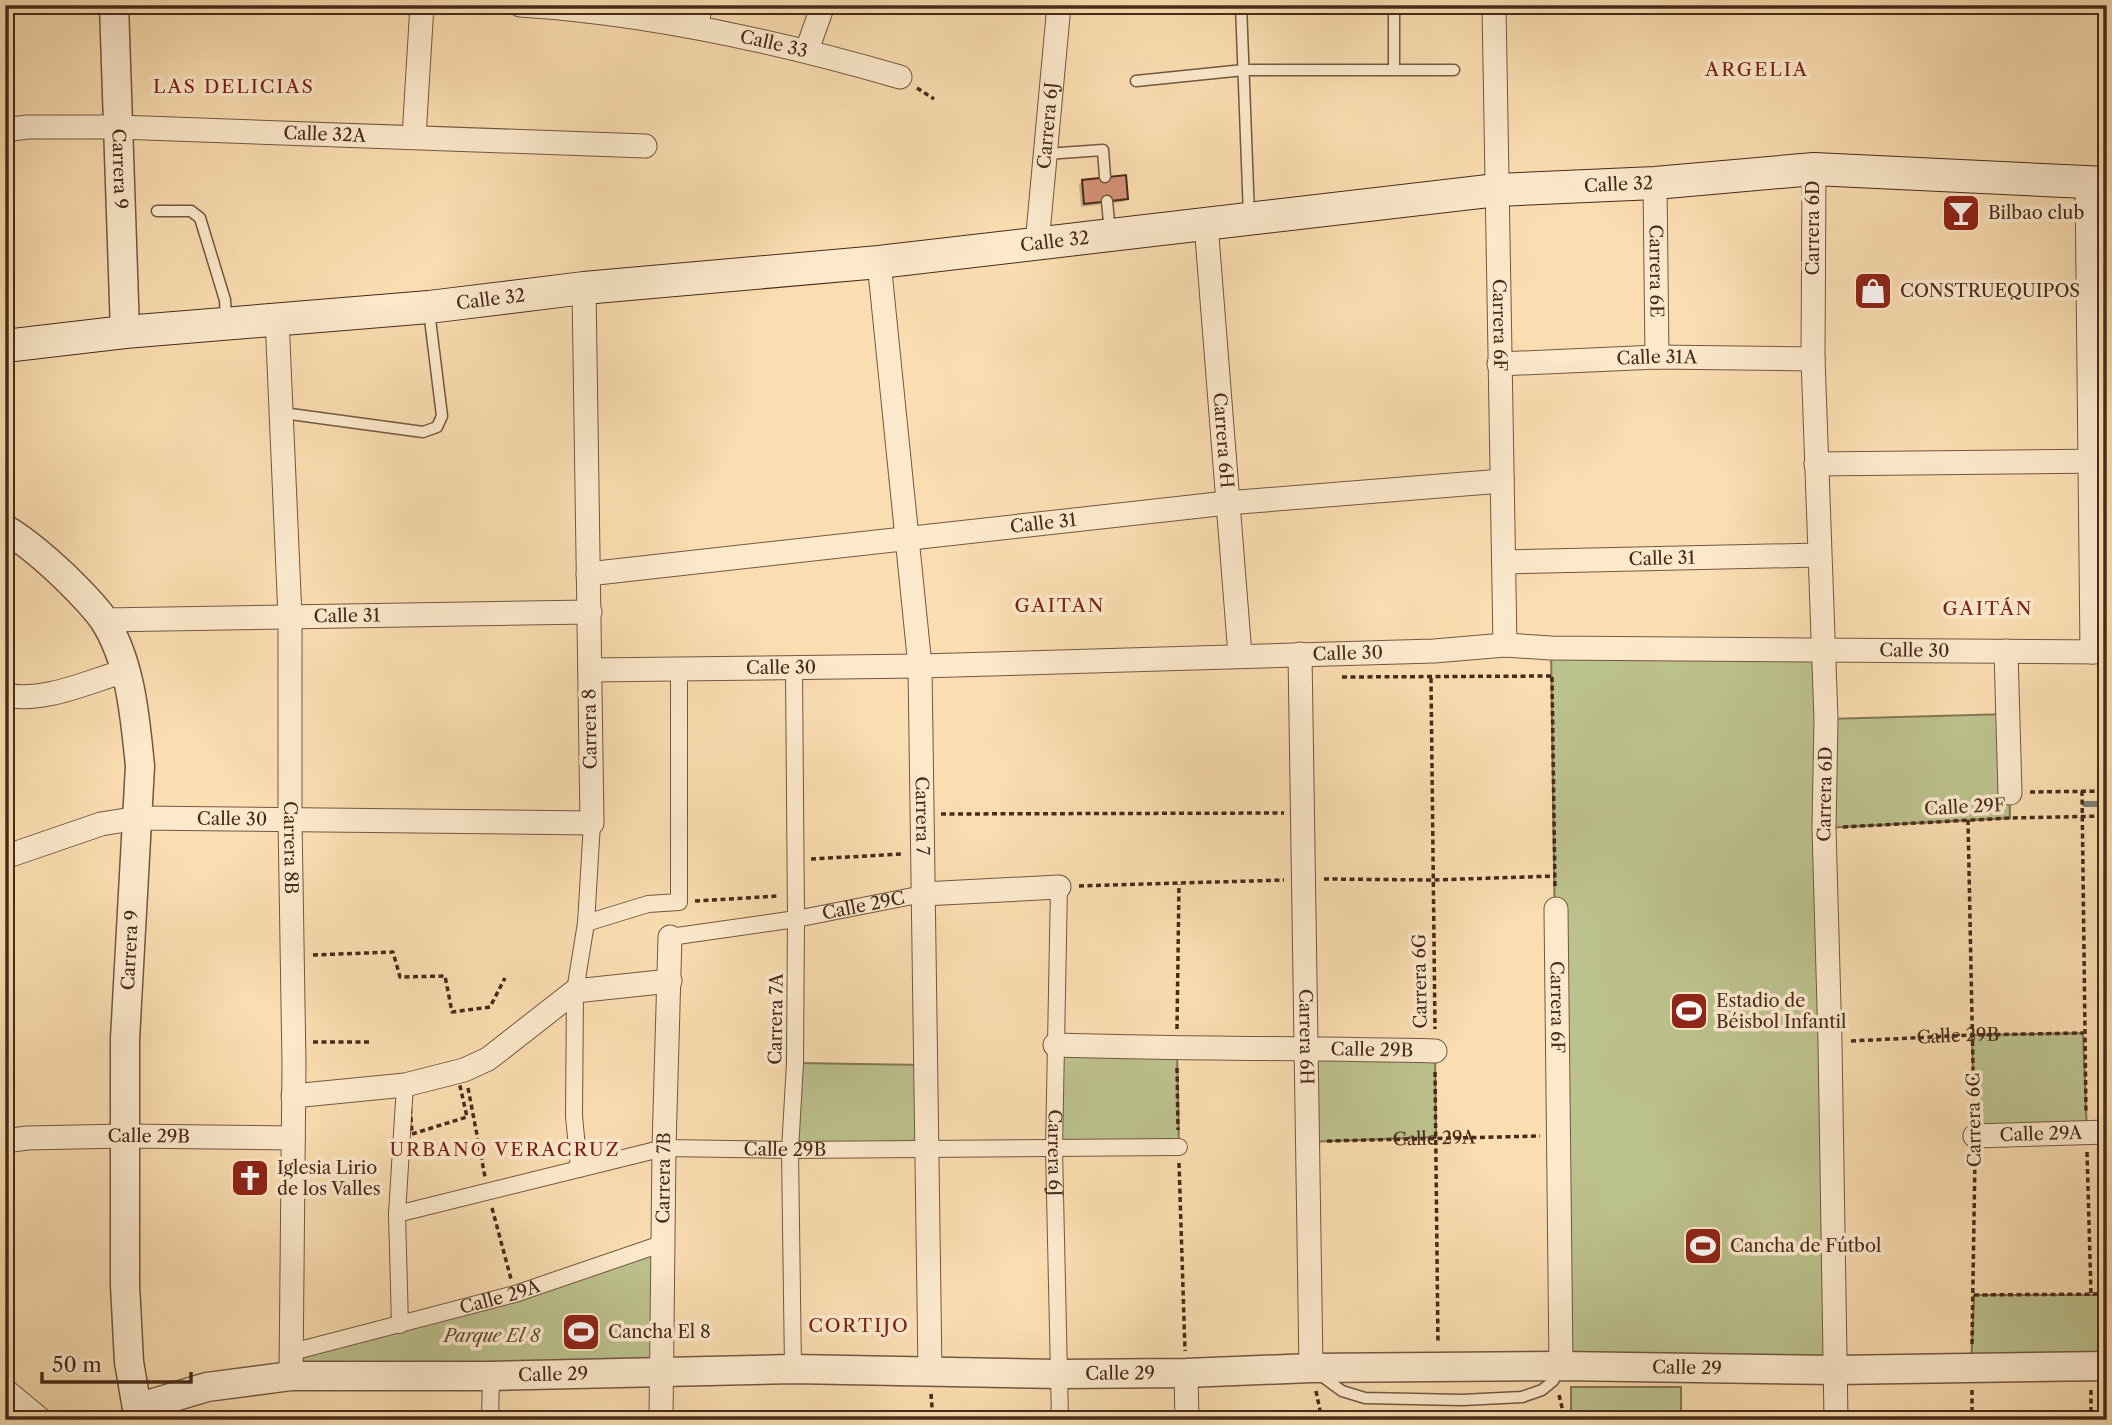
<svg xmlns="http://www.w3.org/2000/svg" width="2112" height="1425" font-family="'Libre Caslon Text',serif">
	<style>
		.green { fill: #bcc28d; stroke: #827654; stroke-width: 2 }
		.shadow { fill: #0003 }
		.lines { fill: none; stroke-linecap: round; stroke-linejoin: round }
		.stream { stroke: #7c8173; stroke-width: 6 }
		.building { fill: #d69077; stroke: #482a1b; stroke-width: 2 }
		.service-casing { stroke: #745740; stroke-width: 13 }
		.pedestrian-casing { stroke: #745740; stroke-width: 18 }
		.minor-casing { stroke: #745740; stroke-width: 25 }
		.tertiary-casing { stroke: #745740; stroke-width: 31 }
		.secondary-casing { stroke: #482a1b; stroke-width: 34 }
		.path { stroke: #482a1b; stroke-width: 3.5; stroke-dasharray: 5 3.5; stroke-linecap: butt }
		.service { stroke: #fce9cc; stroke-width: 10 }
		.pedestrian { stroke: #fce9cc; stroke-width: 16 }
		.minor { stroke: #fce9cc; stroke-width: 23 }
		.tertiary { stroke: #fce9cc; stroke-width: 28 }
		.secondary { stroke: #fce9cc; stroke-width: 32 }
		.labels { text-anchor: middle; stroke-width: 7; stroke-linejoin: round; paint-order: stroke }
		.street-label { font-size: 18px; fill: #482a1b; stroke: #fce9cc }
		.poi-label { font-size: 18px; fill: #482a1b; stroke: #fce9cc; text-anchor: start }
		.park-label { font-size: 18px; font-style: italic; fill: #5f4832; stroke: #fce9cc }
		.neighbourhood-label { font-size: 19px; letter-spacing: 2px; fill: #7a1f14; stroke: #fce9cc }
	</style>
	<rect width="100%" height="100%" fill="#faddb0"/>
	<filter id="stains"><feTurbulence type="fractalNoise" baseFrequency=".00286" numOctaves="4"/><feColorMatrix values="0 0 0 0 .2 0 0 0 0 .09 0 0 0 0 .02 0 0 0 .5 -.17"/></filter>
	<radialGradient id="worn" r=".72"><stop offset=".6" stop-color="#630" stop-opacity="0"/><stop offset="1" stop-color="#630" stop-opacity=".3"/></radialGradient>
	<path class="green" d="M1551 648 1824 651 1827 719 2008 714 2010 818 1824 828 1835 1370 1561 1366Z
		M2083 1033 2087 1133 1975 1136 1972 1035Z
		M1055 1045 1177 1049 1179 1147 1054 1149Z
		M1306 1048 1435 1051 1436 1137 1308 1142Z
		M795 1063 925 1065 926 1148 790 1150Z
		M664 1243 662 1372 291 1376 292 1352Z
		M1974 1295H2107V1367L1971 1369Z
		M1571 1387H1681V1420H1571Z"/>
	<path class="shadow" d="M1082 181 1127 199 1123 202 1081 207 1079 185Z"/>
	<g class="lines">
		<path class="stream" d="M2085 804H2107"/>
	</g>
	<path class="building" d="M1126 175 1128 199 1084 204 1082 180Z"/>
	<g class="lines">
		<defs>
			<path id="service" d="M1241 5 1249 216
				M1394 70V5
				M1136 81 1244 70H1454
				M1046 154 1103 150 1105 177
				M1107 201 1110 233
				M157 211H191L200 218 225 300 226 320
				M283 413 423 432 437 427 442 416 429 311
				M1319 1374 1342 1391 1365 1398 1462 1400 1522 1397 1542 1390 1553 1381 1560 1367"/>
			<g id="pedestrian">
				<path id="s3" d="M1059 887 1054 1149 1060 1420"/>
				<path d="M586 923 648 904 679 902V670"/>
				<path id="s4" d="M670 937 796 919 923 894"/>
				<path d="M579 1169 574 1116 575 991 586 923 592 823"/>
				<path id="s5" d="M397 1214 664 1148 790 1150 1179 1147"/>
				<path d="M400 1325 397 1214 405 1085"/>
				<path id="s6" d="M292 1352 515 1294 664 1243"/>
				<path d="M793 1369 790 1150 795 1063 796 919 794 669"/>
				<path d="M490 1420 491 1376"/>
			</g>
			<g id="minor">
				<path id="s7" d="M520 5C649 13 776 41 900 77"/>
				<path id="s8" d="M1494 5 1505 645"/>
				<path d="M697 27 700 5"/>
				<path d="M807 50 823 5"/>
				<path id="s9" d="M5 130 27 127H118L645 146"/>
				<path d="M414 137 422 5"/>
				<path d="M1814 169 1813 359 1826 719 1824 828 1830 1042 1836 1420"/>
				<path d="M2087 182 2092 652"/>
				<path id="s10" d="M1655 183 1657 357"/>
				<path id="s11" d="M1206 224 1240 655"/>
				<path id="s12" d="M1037 244 1059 5"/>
				<path id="s13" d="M879 262 920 666 930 1372"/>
				<path id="s14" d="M277 318 290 617V820L294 1064 291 1376"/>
				<path id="s15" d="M1499 364 1657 357 1813 359"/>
				<path d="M1816 464 2107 461"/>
				<path id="s16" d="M1504 562 1819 555"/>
				<path id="s17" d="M588 574 1227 503 1502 481"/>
				<path id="s18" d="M104 620 590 612"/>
				<path d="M2006 651 2010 793"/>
				<path id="s19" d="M1300 654 1311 1368"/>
				<path id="s20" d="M590 670 920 666 1434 651 1505 645 1551 648 2107 652"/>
				<path d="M5 695C44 703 87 682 125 671"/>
				<path id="s21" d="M5 857 101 824 138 818 592 823 584 288"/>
				<path d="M923 894 1059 887"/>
				<path id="s22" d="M1556 909 1561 1366"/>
				<path id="s23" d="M1055 1045C1182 1049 1308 1048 1435 1051"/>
				<path d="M293 1096 405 1085 464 1070 488 1059 575 991 670 981"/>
				<path id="s24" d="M1975 1136 2107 1132"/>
				<path id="s25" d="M5 1141 27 1138 125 1136 293 1138"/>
				<path d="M1186 1373 1187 1420"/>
				<path d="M5 1390 41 1420"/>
				<path id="s26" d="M661 1420 664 1148 670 937"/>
			</g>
			<g id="tertiary">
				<path id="s27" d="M114 5 125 332"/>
				<path d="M5 529C27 542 46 559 64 576 78 590 93 604 104 620 131 662 135 718 140 766L125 1039V1285L129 1362 139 1420"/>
				<path id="s28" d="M137 1408 207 1387 291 1376H491L793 1369 1060 1374 1186 1373 1311 1368 1561 1366 1835 1370 2107 1366"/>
			</g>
			<g id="secondary">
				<path id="s29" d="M5 346 125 332 429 307 584 288 879 262 1497 190 1655 183 1814 169 2107 183"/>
			</g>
		</defs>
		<use href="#service" class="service-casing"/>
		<use href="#pedestrian" class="pedestrian-casing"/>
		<use href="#minor" class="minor-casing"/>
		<use href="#tertiary" class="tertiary-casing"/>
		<use href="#secondary" class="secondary-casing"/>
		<g class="path">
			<path d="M917 88 934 99"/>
			<path d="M1342 677 1552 676"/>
			<path d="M1552 677 1555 889"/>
			<path d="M1431 678 1435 1029"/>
			<path d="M2082 791 2086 1113"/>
			<path d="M2030 792 2107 791"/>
			<path d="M941 814 1284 813"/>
			<path d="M1968 820 1974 1117"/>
			<path d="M1843 827 2010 818 2107 816"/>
			<path d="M811 859 902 854"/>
			<path d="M1324 879 1433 880 1555 876"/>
			<path d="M1079 886 1284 880"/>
			<path d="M695 901 778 896"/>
			<path d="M313 955 393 952 400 977 445 976 452 1012 490 1007 505 978"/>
			<path d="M1177 1029 1179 884"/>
			<path id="s1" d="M1851 1041 1972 1035 2083 1033"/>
			<path d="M313 1042H370"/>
			<path d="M1177 1068 1178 1130"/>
			<path d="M1435 1072 1438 1344"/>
			<path d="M458 1077 467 1117 412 1134 409 1088Z"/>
			<path d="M468 1088 485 1177"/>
			<path id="s2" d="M1327 1141 1540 1136"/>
			<path d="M2087 1152 2091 1294"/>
			<path d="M1179 1163 1185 1351"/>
			<path d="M492 1208 511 1279"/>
			<path d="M1974 1295 2107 1294"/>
			<path d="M1972 1344 1975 1156"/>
			<path d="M1972 1390V1420"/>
			<path d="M2091 1390V1420"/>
			<path d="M1316 1391 1322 1420"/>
			<path d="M931 1394 933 1420"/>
			<path d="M1559 1395 1565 1420"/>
		</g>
		<use href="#service" class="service"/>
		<use href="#pedestrian" class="pedestrian"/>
		<use href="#minor" class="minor"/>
		<use href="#tertiary" class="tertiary"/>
		<use href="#secondary" class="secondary"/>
	</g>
	<defs>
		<symbol id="bar-square" viewBox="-11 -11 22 22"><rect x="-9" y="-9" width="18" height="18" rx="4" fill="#8f2418" stroke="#fce9cc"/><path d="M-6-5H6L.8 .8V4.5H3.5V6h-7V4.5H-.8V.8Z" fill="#fff"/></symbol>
		<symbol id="shop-square" viewBox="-11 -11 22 22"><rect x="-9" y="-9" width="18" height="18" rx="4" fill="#8f2418" stroke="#fce9cc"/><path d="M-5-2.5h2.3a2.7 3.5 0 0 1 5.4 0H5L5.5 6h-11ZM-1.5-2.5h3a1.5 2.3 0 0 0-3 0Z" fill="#fff"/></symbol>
		<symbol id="stadium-square" viewBox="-11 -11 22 22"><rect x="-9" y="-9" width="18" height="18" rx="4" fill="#8f2418" stroke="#fce9cc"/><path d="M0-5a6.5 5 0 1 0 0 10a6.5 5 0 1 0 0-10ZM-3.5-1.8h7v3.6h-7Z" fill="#fff"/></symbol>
		<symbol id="church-square" viewBox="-11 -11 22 22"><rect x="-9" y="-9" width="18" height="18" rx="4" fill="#8f2418" stroke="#fce9cc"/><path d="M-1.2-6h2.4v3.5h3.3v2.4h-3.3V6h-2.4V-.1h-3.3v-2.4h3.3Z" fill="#fff"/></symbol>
	</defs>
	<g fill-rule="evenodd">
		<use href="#bar-square" x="1939" y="191" width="44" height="44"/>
		<use href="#shop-square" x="1851" y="269" width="44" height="44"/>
		<use href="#stadium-square" x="1667" y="989" width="44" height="44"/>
		<use href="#church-square" x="228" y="1156" width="44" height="44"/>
		<use href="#stadium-square" x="1681" y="1224" width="44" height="44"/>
		<use href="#stadium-square" x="559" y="1310" width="44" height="44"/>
	</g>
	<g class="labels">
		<g class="street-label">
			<text dy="6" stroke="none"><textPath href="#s7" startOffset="257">Calle 33</textPath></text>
			<text dy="6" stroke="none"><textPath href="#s12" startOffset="119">Carrera 6J</textPath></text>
			<text dy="6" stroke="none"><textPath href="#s9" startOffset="320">Calle 32A</textPath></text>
			<text dy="6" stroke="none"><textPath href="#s27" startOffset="164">Carrera 9</textPath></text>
			<text dy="6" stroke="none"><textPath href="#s29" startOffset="1622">Calle 32</textPath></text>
			<text transform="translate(1813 228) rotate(-90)" y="6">Carrera 6D</text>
			<text dy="6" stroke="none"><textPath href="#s29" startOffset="1055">Calle 32</textPath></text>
			<text dy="6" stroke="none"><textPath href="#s10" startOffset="88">Carrera 6E</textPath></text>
			<text dy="6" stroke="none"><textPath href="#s29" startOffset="488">Calle 32</textPath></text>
			<text dy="6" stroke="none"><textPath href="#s8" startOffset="320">Carrera 6F</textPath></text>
			<text dy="6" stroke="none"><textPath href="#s15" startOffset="158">Calle 31A</textPath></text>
			<text dy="6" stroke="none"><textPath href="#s11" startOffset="217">Carrera 6H</textPath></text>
			<text dy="6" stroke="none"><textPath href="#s17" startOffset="458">Calle 31</textPath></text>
			<text dy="6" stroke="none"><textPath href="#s16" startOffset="158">Calle 31</textPath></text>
			<text dy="6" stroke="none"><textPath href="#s18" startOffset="243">Calle 31</textPath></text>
			<text dy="6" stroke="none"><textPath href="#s20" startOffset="1325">Calle 30</textPath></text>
			<text dy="6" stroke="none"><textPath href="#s20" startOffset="758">Calle 30</textPath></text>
			<text dy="6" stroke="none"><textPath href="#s20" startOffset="191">Calle 30</textPath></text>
			<text transform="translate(590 729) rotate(-91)" y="6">Carrera 8</text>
			<text transform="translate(1825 794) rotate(-89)" y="6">Carrera 6D</text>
			<text transform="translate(1965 807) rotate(-3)" y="6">Calle 29F</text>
			<text dy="6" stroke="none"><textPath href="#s13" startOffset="556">Carrera 7</textPath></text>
			<text dy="6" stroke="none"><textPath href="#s21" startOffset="233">Calle 30</textPath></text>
			<text dy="6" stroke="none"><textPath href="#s14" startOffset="530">Carrera 8B</textPath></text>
			<text dy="6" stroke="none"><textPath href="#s4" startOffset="196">Calle 29C</textPath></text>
			<text transform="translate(130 950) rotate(-87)" y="6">Carrera 9</text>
			<text transform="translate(1420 981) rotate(-91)" y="6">Carrera 6G</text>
			<text dy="6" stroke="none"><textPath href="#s22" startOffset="98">Carrera 6F</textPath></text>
			<text transform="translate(776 1019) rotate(-89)" y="6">Carrera 7A</text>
			<text dy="6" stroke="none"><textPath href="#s1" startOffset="107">Calle 29B</textPath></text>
			<text dy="6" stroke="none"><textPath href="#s19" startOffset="383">Carrera 6H</textPath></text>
			<text dy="6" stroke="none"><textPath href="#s23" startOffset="317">Calle 29B</textPath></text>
			<text transform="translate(1974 1120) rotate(-91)" y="6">Carrera 6C</text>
			<text dy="6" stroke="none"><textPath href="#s24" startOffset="66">Calle 29A</textPath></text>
			<text dy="6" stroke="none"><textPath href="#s25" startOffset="144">Calle 29B</textPath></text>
			<text dy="6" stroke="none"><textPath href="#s2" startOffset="107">Calle 29A</textPath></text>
			<text dy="6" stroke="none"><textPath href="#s5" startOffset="396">Calle 29B</textPath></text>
			<text dy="6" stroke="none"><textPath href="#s3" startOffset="266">Carrera 6J</textPath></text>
			<text dy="6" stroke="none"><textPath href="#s26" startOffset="242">Carrera 7B</textPath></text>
			<text dy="6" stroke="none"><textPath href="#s6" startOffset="215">Calle 29A</textPath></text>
			<text dy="6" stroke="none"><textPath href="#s28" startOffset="1554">Calle 29</textPath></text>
			<text dy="6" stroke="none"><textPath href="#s28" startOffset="420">Calle 29</textPath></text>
			<text dy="6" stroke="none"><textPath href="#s28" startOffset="987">Calle 29</textPath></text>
		</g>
		<g class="poi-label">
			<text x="1988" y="219">Bilbao club</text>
			<text x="1900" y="297">CONSTRUEQUIPOS</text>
			<text x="1716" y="1007">Estadio de<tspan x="1716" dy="21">Béisbol Infantil</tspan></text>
			<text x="277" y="1174">Iglesia Lirio<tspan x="277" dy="21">de los Valles</tspan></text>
			<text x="1730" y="1252">Cancha de Fútbol</text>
			<text x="608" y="1338">Cancha El 8</text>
		</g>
		<g class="park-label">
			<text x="492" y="1342">Parque El 8</text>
		</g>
		<g class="neighbourhood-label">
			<text x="1757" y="76">ARGELIA</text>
			<text x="234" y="93">LAS DELICIAS</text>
			<text x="1060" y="612">GAITAN</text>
			<text x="1988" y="615">GAITÁN</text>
			<text x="505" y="1156">URBANO VERACRUZ</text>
			<text x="859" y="1332">CORTIJO</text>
		</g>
	</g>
	<rect width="2112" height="1425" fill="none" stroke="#faddb0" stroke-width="28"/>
	<rect x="7" y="7" width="2098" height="1411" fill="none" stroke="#482a1b" stroke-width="3.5"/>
	<rect x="14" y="14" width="2084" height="1397" fill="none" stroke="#482a1b" stroke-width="2"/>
	<path d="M42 1372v10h149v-10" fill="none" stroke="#482a1b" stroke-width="3.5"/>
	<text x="52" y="1372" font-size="21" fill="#482a1b" stroke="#fce9cc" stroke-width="5" paint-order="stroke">50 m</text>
	<rect width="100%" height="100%" filter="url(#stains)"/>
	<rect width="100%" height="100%" fill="url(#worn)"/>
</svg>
